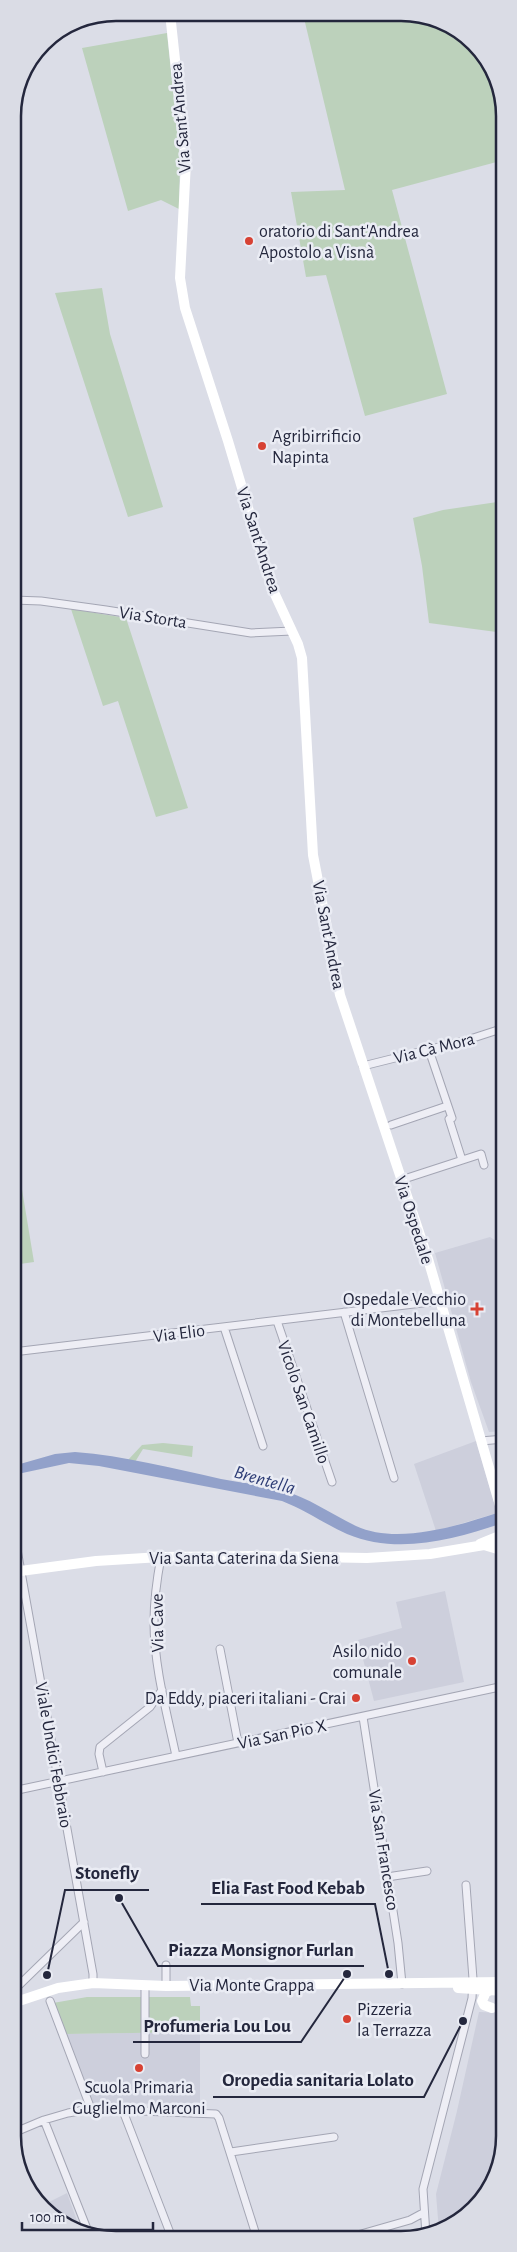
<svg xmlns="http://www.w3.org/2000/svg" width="517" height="2252" font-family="'Alegreya Sans',sans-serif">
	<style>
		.built { fill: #cdcfdc }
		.green { fill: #bcd1bb }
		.water { fill: #92a1ca }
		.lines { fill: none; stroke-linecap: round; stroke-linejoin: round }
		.street-casing { stroke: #a4a6b4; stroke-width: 9 }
		.street { stroke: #eeeef5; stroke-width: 7 }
		.secondary { stroke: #fff; stroke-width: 10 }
		.poi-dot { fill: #d74234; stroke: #eaecf4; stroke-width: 2 }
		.labels { text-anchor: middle; stroke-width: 5; stroke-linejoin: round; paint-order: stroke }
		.street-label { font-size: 18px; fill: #24273d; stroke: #eaecf4 }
		.poi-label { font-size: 18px; fill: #24273d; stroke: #eaecf4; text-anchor: start }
		.water-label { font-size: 19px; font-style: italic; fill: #2c3b74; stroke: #eaecf4 }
		.rim { fill: none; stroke: #24273d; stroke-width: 2.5 }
		.leader { fill: none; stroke: #24273d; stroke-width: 2 }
		.callout-dot { fill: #24273d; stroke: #eaecf4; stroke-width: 2 }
		.callout-label { font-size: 19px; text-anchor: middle; font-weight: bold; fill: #24273d; stroke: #eaecf4; stroke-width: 5; stroke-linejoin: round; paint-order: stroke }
	</style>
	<rect width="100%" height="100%" fill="#dbdde7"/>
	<path class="built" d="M490 1237 501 1244 504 1256V1431L489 1432 471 1382 435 1253Z
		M476 1441 497 1513 436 1531 414 1464Z
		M445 1591 464 1682 374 1701 358 1640 402 1628 396 1602Z
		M479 2012 504 2013V2142L479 2204 447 2229 439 2231 436 2194 457 2111Z
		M200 2032V2104L93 2103 65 2034Z
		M67 2193 80 2229 43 2209 41 2206Z"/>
	<path class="green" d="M303 14 421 15 479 48 504 102V160L392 190 447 394 365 416 326 275 306 277 291 192 345 190Z
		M167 33 180 161 179 209 161 200 128 211 82 48Z
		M102 288 110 334 163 507 128 517 55 293Z
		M504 501V633L429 623 422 566 413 518 443 510Z
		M71 609 126 618 188 808 156 817 118 701 103 706Z
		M13 1135 34 1262 13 1265Z
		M163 1443 193 1446 192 1457 143 1449 135 1462 128 1460 142 1445Z
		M87 1997H190L191 2006H200V2032L65 2034 53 2003Z"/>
	<path class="water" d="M75 1452C125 1456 172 1468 221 1479 241 1483 262 1484 281 1490 308 1497 331 1514 356 1526 397 1545 457 1526 497 1513L500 1524C452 1540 397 1555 347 1534 325 1524 305 1510 282 1501L99 1466 69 1463 13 1475V1466L55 1454Z"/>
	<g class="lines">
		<defs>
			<path id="street" d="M13 600 41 601 106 610 251 633 292 631
				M431 1056 452 1118 449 1119 462 1160
				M363 1066 467 1040 504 1028
				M391 1125 447 1106
				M401 1180 481 1154 484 1165
				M344 1312 394 1478
				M277 1321 332 1482
				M224 1327 263 1446
				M13 1352 439 1301
				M481 1441 504 1439
				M13 1527 93 1974V1983
				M161 1557C157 1578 154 1600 154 1622 154 1667 167 1713 176 1756
				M220 1649 238 1743
				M363 1717 398 1943 402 1984
				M103 1772 99 1754 100 1747 150 1707 162 1690
				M13 1791 504 1686
				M387 1877 427 1871
				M145 1986V2054
				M166 1986V1965
				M13 1991 84 1922
				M50 2001 91 2109
				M123 2111 172 2238
				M44 2120 89 2234
				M13 2133 44 2120 68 2113 91 2109 216 2114 219 2118 257 2238
				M231 2152 334 2137
				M426 2235 423 2189 472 1998 473 1979 466 1885
				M347 2238 410 2220 423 2213"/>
		</defs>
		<use href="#street" class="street-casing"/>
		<use href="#street" class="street"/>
		<path class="secondary" d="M170 13 186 162 180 278 185 308 228 441 272 588 298 644 302 658 313 855 340 995 428 1259 504 1519
			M480 1544 502 1535
			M13 1572 96 1561 161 1557 259 1556 367 1558 430 1554 484 1545 504 1551
			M458 1988 504 1991
			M491 1990 486 1992 482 2001 484 2005 492 2008
			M13 2003 58 1988 93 1983 166 1986 504 1982"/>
	</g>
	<g class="poi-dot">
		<circle cx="249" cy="241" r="5"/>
		<circle cx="262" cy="446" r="5"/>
		<path d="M474.5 1301.5h5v5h5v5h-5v5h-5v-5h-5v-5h5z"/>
		<circle cx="412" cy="1661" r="5"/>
		<circle cx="356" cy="1698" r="5"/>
		<circle cx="347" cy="2019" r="5"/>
		<circle cx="139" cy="2068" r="5"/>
	</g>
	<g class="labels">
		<g class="street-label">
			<text transform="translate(180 118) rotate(-95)" y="6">Via Sant'Andrea</text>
			<text transform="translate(259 540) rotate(72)" y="6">Via Sant'Andrea</text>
			<text transform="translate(153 617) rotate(9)" y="6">Via Storta</text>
			<text transform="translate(329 935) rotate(79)" y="6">Via Sant'Andrea</text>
			<text transform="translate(434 1048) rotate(-14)" y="6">Via Cà Mora</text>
			<text transform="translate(414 1220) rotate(72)" y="6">Via Ospedale</text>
			<text transform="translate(179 1333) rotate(-7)" y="6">Via Elio</text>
			<text transform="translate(304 1402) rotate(71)" y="6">Vicolo San Camillo</text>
			<text x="244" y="1564">Via Santa Caterina da Siena</text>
			<text transform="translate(157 1623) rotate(-91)" y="6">Via Cave</text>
			<text transform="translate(282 1734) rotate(-12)" y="6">Via San Pio X</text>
			<text transform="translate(54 1755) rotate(80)" y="6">Viale Undici Febbraio</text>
			<text transform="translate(384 1850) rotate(81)" y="6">Via San Francesco</text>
			<text x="252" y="1991">Via Monte Grappa</text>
		</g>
		<g class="poi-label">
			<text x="259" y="237">oratorio di Sant'Andrea<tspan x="259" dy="21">Apostolo a Visnà</tspan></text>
			<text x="272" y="442">Agribirrificio<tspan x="272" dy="21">Napinta</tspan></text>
			<text x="466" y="1305" text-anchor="end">Ospedale Vecchio<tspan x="466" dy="21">di Montebelluna</tspan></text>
			<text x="402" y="1657" text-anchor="end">Asilo nido<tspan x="402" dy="21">comunale</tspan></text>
			<text x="346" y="1704" text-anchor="end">Da Eddy, piaceri italiani - Crai</text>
			<text x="357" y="2015">Pizzeria<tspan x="357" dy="21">la Terrazza</tspan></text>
			<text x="139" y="2093" text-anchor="middle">Scuola Primaria<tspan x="139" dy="21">Guglielmo Marconi</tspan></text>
		</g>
		<g class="water-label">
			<text transform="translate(265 1479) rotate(16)" y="7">Brentella</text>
		</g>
	</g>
	<path d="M0 0H517V2252H0ZM116 21H401A95 95 0 0 1 496 116V2136A95 95 0 0 1 401 2231H116A95 95 0 0 1 21 2136V116A95 95 0 0 1 116 21Z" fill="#dadce5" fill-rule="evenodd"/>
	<path class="rim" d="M116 21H401A95 95 0 0 1 496 116V2136A95 95 0 0 1 401 2231H116A95 95 0 0 1 21 2136V116A95 95 0 0 1 116 21Z"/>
	<path class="leader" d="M47 1975L65 1890H149M389 1974L375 1904H201M119 1898L158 1966H364M347 1974L301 2042H133M463 2021L424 2097H213"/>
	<g class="callout-dot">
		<circle cx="47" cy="1975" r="5"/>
		<circle cx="389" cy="1974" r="5"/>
		<circle cx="119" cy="1898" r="5"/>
		<circle cx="347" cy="1974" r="5"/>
		<circle cx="463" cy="2021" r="5"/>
	</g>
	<g class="callout-label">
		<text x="107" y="1879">Stonefly</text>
		<text x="288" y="1894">Elia Fast Food Kebab</text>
		<text x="261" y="1956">Piazza Monsignor Furlan</text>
		<text x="217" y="2032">Profumeria Lou Lou</text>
		<text x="318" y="2086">Oropedia sanitaria Lolato</text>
	</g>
	<path d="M22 2222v8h131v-8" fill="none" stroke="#24273d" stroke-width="2.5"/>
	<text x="30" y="2222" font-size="15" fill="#24273d" stroke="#eaecf4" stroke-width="4" paint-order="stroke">100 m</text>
</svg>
